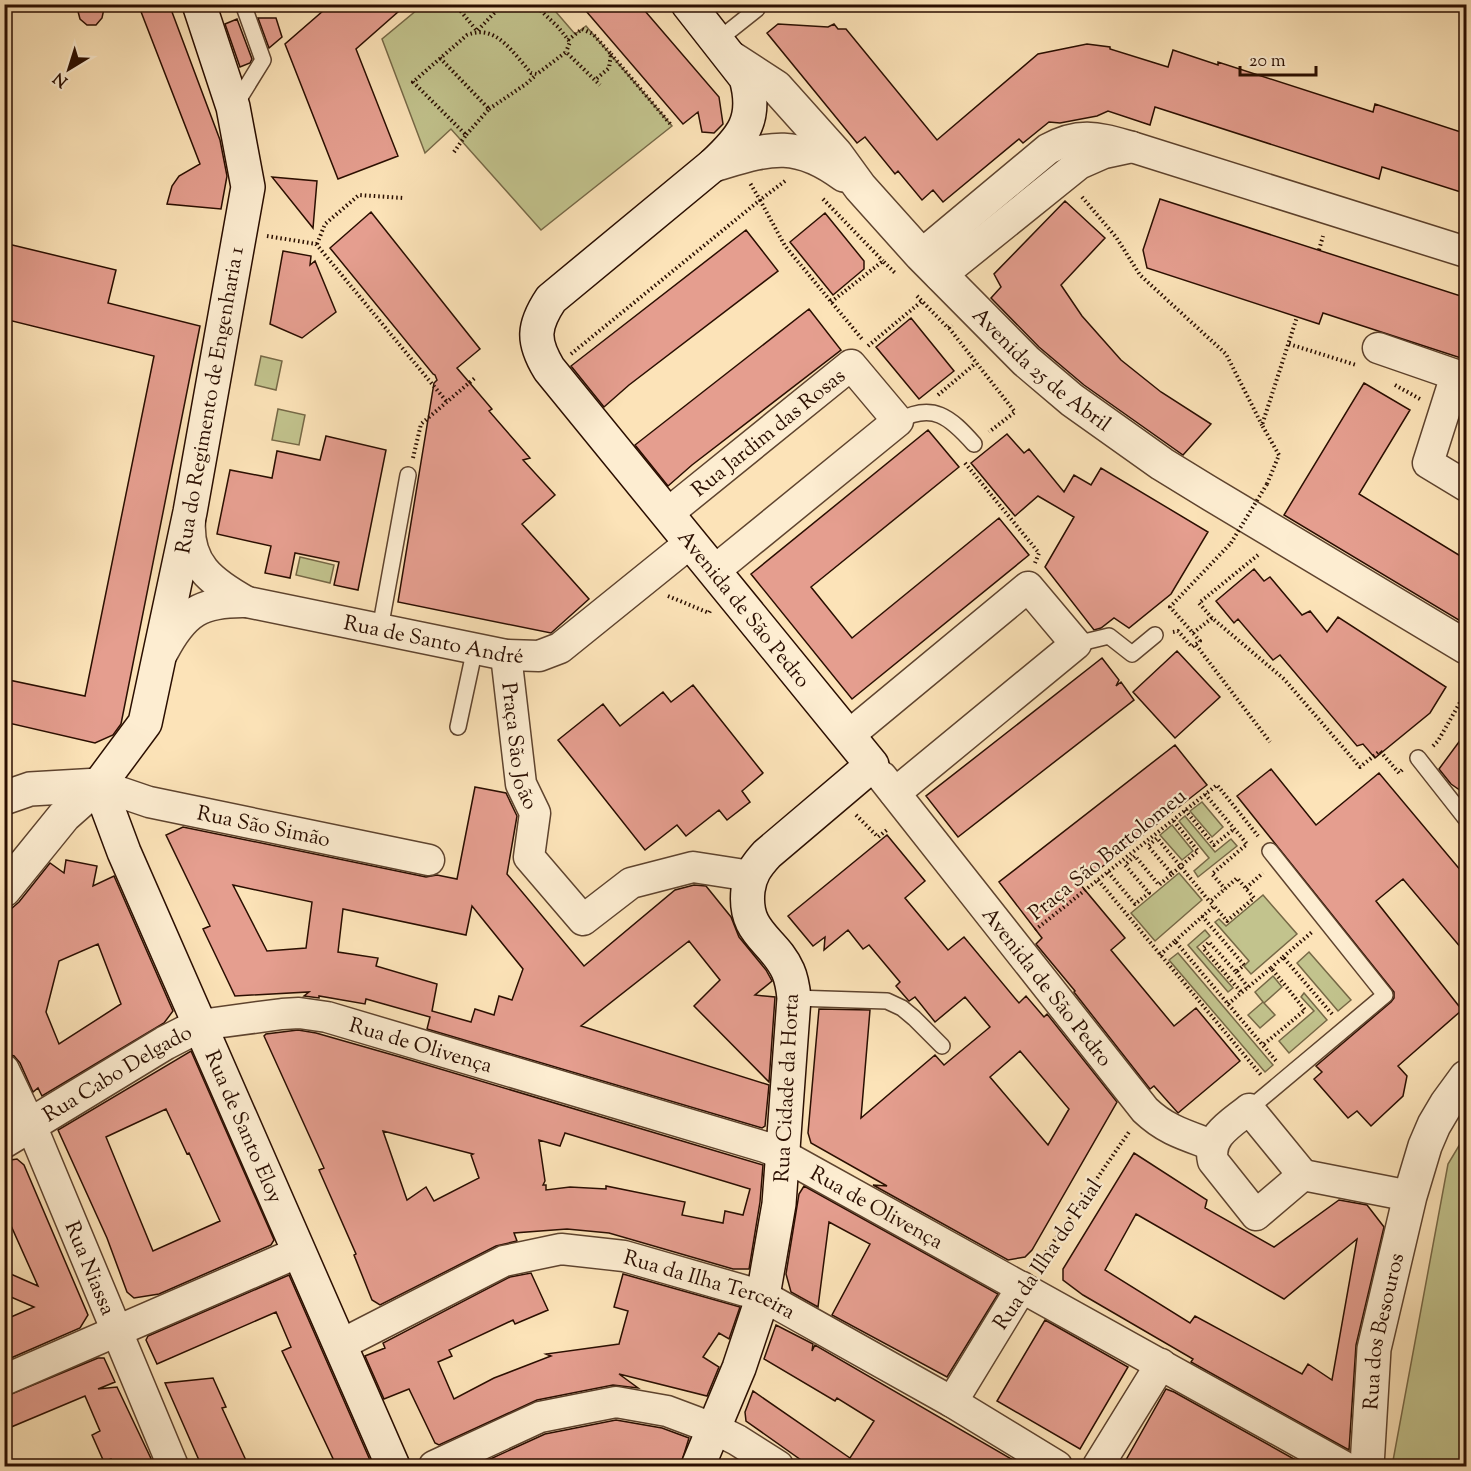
<svg xmlns="http://www.w3.org/2000/svg" width="1471" height="1471" font-family="'Sorts Mill Goudy',serif">
	<style>
		.green { fill: #c2c38d; stroke: #766846; stroke-width: 1.5 }
		.building { fill: #e59e8f; stroke: #2a0e00; stroke-width: 1.5; fill-rule: evenodd }
		.lines { fill: none; stroke-linecap: round; stroke-linejoin: round }
		.service-casing { stroke: #5e432e; stroke-width: 18 }
		.minor-casing { stroke: #5e432e; stroke-width: 33 }
		.tertiary-casing { stroke: #5e432e; stroke-width: 36 }
		.secondary-casing { stroke: #2a0e00; stroke-width: 36 }
		.path { stroke: #2a0e00; stroke-width: 4; stroke-dasharray: 1.5 3; stroke-linecap: butt }
		.service { stroke: #fdedd1; stroke-width: 15 }
		.minor { stroke: #fdedd1; stroke-width: 30 }
		.tertiary { stroke: #fdedd1; stroke-width: 33 }
		.secondary { stroke: #fdedd1; stroke-width: 33 }
		.path-bridge { stroke: #2a0e00; stroke-width: 4; stroke-dasharray: 1.5 3; stroke-linecap: butt }
		.labels { text-anchor: middle; stroke-width: 4.5; stroke-linejoin: round; paint-order: stroke }
		.street-label { font-size: 21px; fill: #2a0e00; stroke: #fdedd1 }
	</style>
	<rect width="100%" height="100%" fill="#fce3b8"/>
	<filter id="stains"><feTurbulence type="fractalNoise" baseFrequency=".00333" numOctaves="4"/><feColorMatrix values="0 0 0 0 .2 0 0 0 0 .09 0 0 0 0 .02 0 0 0 .5 -.17"/></filter>
	<radialGradient id="worn" r=".72"><stop offset=".6" stop-color="#630" stop-opacity="0"/><stop offset="1" stop-color="#630" stop-opacity=".3"/></radialGradient>
	<path class="green" d="M423 5H550L575 34 586 26 672 126 541 230 451 129 425 153 382 39Z
		M261 356 282 361 276 390 255 385Z
		M278 409 305 415 299 445 272 440Z
		M300 557 334 565 330 583 296 575Z
		M1202 802 1223 827 1212 837 1190 811Z
		M1185 816 1215 852 1231 839 1237 846 1198 877 1194 871 1209 858 1179 821Z
		M1172 825 1193 851 1182 860 1160 835Z
		M1179 873 1202 900 1155 941 1131 913Z
		M1263 895 1297 934 1251 974 1244 966 1249 961 1215 922 1219 919 1226 926Z
		M1205 930 1210 936 1197 947 1233 988 1228 992 1188 945Z
		M1309 952 1351 1000 1338 1011 1297 963Z
		M1178 953 1273 1065 1265 1072 1169 960Z
		M1273 976 1282 987 1264 1003 1275 1015 1260 1028 1248 1015 1263 1002 1255 992Z
		M1304 993 1327 1020 1289 1053 1279 1041 1314 1011 1301 997Z
		M1466 1134V1466H1392L1448 1164Z"/>
	<path class="building" d="M76 4H105L102 18 96 25H87L80 19Z
		M138 4H169L220 140 227 176 221 209 167 204 172 186 179 176 200 164Z
		M331 4H407L356 49 398 156 338 179 285 44Z
		M580 4H639L719 97 723 124 714 133 702 132 698 112 683 124Z
		M258 18H276L282 37 269 48Z
		M237 19 252 59 250 63 240 67 225 24Z
		M778 24 828 27 834 24 838 29H846L937 140 1038 54 1087 44 1110 47V49L1168 67 1173 50 1218 65V62L1373 112 1375 104 1467 134V194L1382 167 1379 179 1155 107 1150 125 1108 111 1097 116 1060 123 1049 122 1023 143 1019 139 943 202 933 190 922 200 898 171 895 174 865 137 857 143 767 33Z
		M272 177 317 181 313 228Z
		M1160 199 1467 298V360L1323 313 1319 324 1147 268 1143 250Z
		M1065 201 1105 238 1061 285 1082 316 1121 360 1161 392 1211 424 1183 455 1084 385 1039 347 991 298 1001 287 994 274Z
		M371 212 480 349 457 368 492 409 489 411 530 458 523 460 555 495 522 524 589 599 551 633 398 602 434 383 437 380 435 375 433 374 330 248Z
		M825 213 864 261V269L833 295 790 242Z
		M746 230 778 271 629 385 604 407 571 366Z
		M4 243 116 270 108 303 200 326 121 724 113 735 95 743 4 722V679L85 696 154 356 4 319Z
		M283 251 311 256 310 265 315 261 336 312 302 338 270 324Z
		M809 309 841 350 692 465 668 486 635 445Z
		M911 318 954 371 919 399 876 347Z
		M1364 383 1410 410 1359 494 1467 560V625L1284 515Z
		M928 430 959 467 811 587 852 638 999 518 1029 555 852 699 751 574Z
		M1007 434 1024 453 1029 449 1064 492 1074 475 1091 485 1101 468 1208 532 1171 594 1129 628 1114 618 1101 628 1094 630 1045 567 1074 517 1038 496 1015 516 971 463Z
		M326 436 386 450 358 590 334 585 339 562 295 553 290 578 265 573 271 546 217 534 230 470 272 478 277 451 320 460Z
		M1254 569 1264 581 1270 577 1302 615 1310 611 1327 632 1338 617 1446 687 1430 713 1375 758 1363 744 1357 746 1280 655 1273 660 1238 619 1234 623 1216 601Z
		M1177 651 1220 697 1175 738 1133 692Z
		M1102 658 1119 680 1116 686 1121 682 1134 700 958 837 926 796Z
		M693 685 763 773 742 791 750 802 727 820 719 810 686 836 677 825 645 850 558 740 603 704 620 726 663 692 671 702Z
		M1467 731V795L1451 784 1439 769Z
		M1175 745 1207 785 1080 884 1125 938 1111 950 1174 1026 1196 1008 1240 1061 1178 1113 1154 1086 1150 1089 1074 992 1075 991 1036 944 1042 938 999 882Z
		M1271 769 1316 825 1379 773 1467 878V955L1403 879 1376 901 1462 1010 1398 1066 1407 1076 1403 1096 1371 1126 1357 1111 1348 1118 1314 1079 1322 1072 1316 1066 1391 1002 1394 998V992L1237 796Z
		M475 787 506 793 517 816 507 874 584 966 675 890 694 885 706 886 731 917 739 937 766 970 772 981 755 995 775 997 769 1082 694 1006 720 980 689 941 581 1026 769 1085 765 1126 762 1128 427 1029 430 1017 366 999 365 1004 319 996V998L304 996 309 992 235 996 203 929 210 926 166 835 183 827 426 877 437 875 457 879ZM233 885 312 902 306 948 267 951ZM472 906 523 969 512 1000 499 996 494 1015 475 1009 471 1022 432 1011 437 984 376 966 378 958 338 952 343 909 466 935Z
		M887 835 925 881 905 898 948 950 964 937 1019 1003 1026 996 1044 1017 1047 1014 1117 1102 1032 1250 1025 1257 1008 1260 873 1185 887 1186 811 1143 808 1133 819 1009 870 1010 861 1118 935 1055 944 1065 990 1027 965 997 935 1022 915 997 909 1001 908 1000 896 986 900 982 869 945 863 949 848 930 824 950 825 937 813 946 788 916ZM1020 1051 1069 1109 1048 1145 990 1077Z
		M66 860 97 866 93 886 114 876 173 1011 164 1023 42 1096 38 1088 33 1092 20 1063 14 1056 4 1053V915L19 902 50 863 64 873ZM98 944 121 1004 59 1044 46 1012 59 961Z
		M298 1030 316 1033 400 1057 763 1165 760 1202 749 1269H733L609 1233 567 1229 514 1233 517 1241 496 1246 380 1305 372 1300 354 1255 356 1254 319 1170 324 1168 264 1036 266 1034ZM383 1131 473 1154 471 1155 479 1178 434 1201 426 1187 407 1200ZM565 1133 750 1189 743 1215 725 1211 723 1223 682 1215 685 1202 606 1186V1189L570 1187 546 1190V1185H543L545 1181 539 1140 560 1146Z
		M191 1051 274 1240 271 1245 159 1294 134 1298 127 1292 107 1238 58 1130ZM166 1109 187 1154 189 1153 220 1221 153 1251 106 1137Z
		M1134 1153 1207 1200 1205 1208 1274 1247 1339 1200 1367 1205 1384 1227 1356 1345 1349 1450 1191 1362 1193 1359 1083 1295 1063 1280V1269ZM1136 1214 1284 1299 1357 1239 1332 1380 1308 1364 1302 1374 1195 1316 1190 1323 1105 1270Z
		M17 1159 24 1165 88 1315 80 1328 4 1361V1320L34 1307 4 1294V1271L38 1286 4 1210V1161Z
		M804 1186 998 1294 947 1377 832 1315 870 1244 829 1222 818 1307 791 1292 786 1274 799 1194Z
		M531 1273 548 1310 515 1324 513 1320 449 1350 452 1356 438 1362 454 1399 494 1378 551 1356 546 1354 619 1344 628 1311 614 1307 623 1274 740 1307 729 1339 719 1333 703 1357 719 1367 707 1396 619 1374 638 1388 613 1385 537 1400 439 1445 435 1443 409 1389 384 1399 365 1356 385 1348 383 1343 510 1277Z
		M289 1275 373 1467H337L282 1351 291 1347 276 1312 157 1364 146 1340 148 1336Z
		M1045 1320 1128 1367 1080 1449 997 1401Z
		M776 1325 813 1344 812 1351 815 1345 1025 1467H811L746 1421 745 1412 753 1391 850 1458 874 1421 837 1398 835 1401 764 1359Z
		M98 1358H104L115 1382 98 1389 117 1387 155 1467H115L111 1459 104 1462 92 1435 100 1431 85 1396 4 1430V1397Z
		M213 1378 226 1407 222 1408 249 1467H202L165 1383Z
		M1166 1389 1174 1392 1294 1459 1289 1467H1122Z
		M616 1420 662 1428 689 1438 680 1467 475 1466 545 1434Z"/>
	<g class="lines">
		<defs>
			<path id="service" d="M718 40 757 9
				M234 107 263 60 243 4
				M898 421C933 402 950 417 974 444
				M380 629 408 475
				M1076 644 1109 636 1132 654 1155 635
				M458 727 475 648
				M1418 758 1466 819
				M794 998 887 1001 902 1008 914 1018 942 1046
				M1249 1109 1385 995 1270 851"/>
			<g id="minor">
				<path d="M921 255 1048 149C1081 131 1099 138 1132 147L1466 252"/>
				<path d="M940 276 1079 164 1104 153 1132 147"/>
				<path d="M1378 348 1456 375"/>
				<path d="M1466 379 1456 375 1428 463 1466 486"/>
				<path id="s1" d="M667 514 851 365 898 421 714 571"/>
				<path d="M190 520C187 564 211 582 247 602"/>
				<path id="s2" d="M163 652C184 612 201 601 247 602L506 655 539 656 560 648 690 543"/>
				<path id="s3" d="M506 655 521 784 535 813 529 857 583 920 631 883 693 867 751 876"/>
				<path d="M848 736 1028 587 1076 644 895 793"/>
				<path id="s4" d="M882 777 1145 1110C1166 1130 1185 1135 1212 1145"/>
				<path id="s5" d="M99 785 149 802 429 860"/>
				<path id="s6" d="M200 1025 282 1014 299 1013 327 1017 765 1147 783 1155 1343 1466"/>
				<path id="s7" d="M4 1070 36 1137 173 1466"/>
				<path d="M1249 1109 1303 1175 1256 1215 1213 1161C1207 1136 1232 1123 1249 1109Z"/>
				<path d="M1303 1175 1410 1196"/>
				<path id="s8" d="M340 1345 504 1261 561 1249 624 1256 763 1296 952 1402 1057 1466"/>
				<path d="M4 1380 299 1252"/>
				<path d="M952 1402 1022 1287"/>
				<path d="M434 1466 540 1417 616 1402 667 1411 715 1429 737 1440 778 1466"/>
				<path d="M1098 1466 1161 1364"/>
			</g>
			<g id="tertiary">
				<path id="s9" d="M733 59 776 87 836 154 860 187 921 255 1026 361 1072 400 1162 464 1206 491 1466 647"/>
				<path d="M713 165C768 149 794 138 844 175"/>
				<path d="M4 798 30 789 99 785"/>
				<path d="M4 890 64 816 99 785"/>
				<path id="s10" d="M4 1141 165 1043 200 1025"/>
				<path id="s11" d="M1367 1466 1374 1349 1410 1196 1425 1146 1434 1125 1447 1103 1466 1077"/>
			</g>
			<g id="secondary">
				<path id="s12" d="M199 4 233 107 248 187 190 512 145 723 99 785 124 852 393 1466"/>
				<path id="s13" d="M688 4 746 78C758 120 742 138 713 165L551 299C533 326 532 341 549 369L872 765 767 854C756 866 750 875 748 890 743 934 774 939 788 971 792 980 793 988 794 998L779 1204 763 1296 739 1368 698 1466"/>
			</g>
		</defs>
		<use href="#service" class="service-casing"/>
		<use href="#minor" class="minor-casing"/>
		<use href="#tertiary" class="tertiary-casing"/>
		<use href="#secondary" class="secondary-casing"/>
		<path class="path" d="M455 4 477 31 503 4
			M534 4 558 27 570 42 566 52
			M568 40 582 29 593 34 611 54 609 68 595 80
			M611 54 672 126
			M440 58 489 109 466 135
			M489 109 526 84 536 75
			M454 152 466 135 413 82 467 35C496 23 513 53 531 73L537 74 566 52 600 85
			M785 181 760 200 785 246 862 339
			M1082 197 1116 237 1140 275 1226 354 1262 425
			M823 199 883 261
			M267 236 316 244 447 402
			M317 244 325 224 359 195 403 198
			M1319 250 1323 236
			M917 296 948 328 952 325
			M831 302 883 261 895 273
			M949 328 1015 412 989 432
			M1289 344 1356 365
			M868 346 922 301
			M571 354 760 200 750 183
			M1395 385 1420 399
			M938 395 976 363
			M413 458 421 424 476 377
			M965 463 1039 553 1035 563
			M1267 484 1279 455 1262 425 1297 317
			M668 596 709 613 710 611
			M1212 618 1199 603 1258 555
			M1173 632 1178 631 1192 647 1200 641 1170 607 1231 543
			M1193 633 1212 618 1284 679 1360 767 1380 751 1399 773 1403 769
			M1196 645 1270 742
			M1433 746 1438 741 1466 692
			M1205 794 1247 844 1212 874 1225 889
			M1185 810 1214 845 1234 829
			M856 815 878 837 888 829
			M1108 872 1135 904 1149 893 1125 865 1135 856 1159 885 1172 874 1148 846 1157 838 1210 902
			M1172 874 1198 851 1173 820
			M1098 880 1261 1075
			M1246 888 1263 873
			M1202 916 1244 965 1236 972 1209 942 1203 948 1242 993
			M1035 930 1217 785 1258 836
			M1175 941 1214 906 1227 921 1254 898 1237 878 1210 902 1214 906
			M1160 955 1175 941 1277 1062
			M1283 957 1312 932
			M1271 968 1283 957 1332 1014
			M1236 972 1248 987
			M1228 1004 1271 968 1305 1010 1263 1045
			M1036 1267 1129 1132"/>
		<use href="#service" class="service"/>
		<use href="#minor" class="minor"/>
		<use href="#tertiary" class="tertiary"/>
		<use href="#secondary" class="secondary"/>
		<path class="path-bridge" d="M1231 543 1267 484"/>
	</g>
	<g class="labels">
		<g class="street-label">
			<text dy="7" stroke="none"><textPath href="#s9" startOffset="440">Avenida 25 de Abril</textPath></text>
			<text transform="translate(209 400) rotate(-80)" y="7">Rua do Regimento de Engenharia 1</text>
			<text dy="7" stroke="none"><textPath href="#s1" startOffset="130">Rua Jardim das Rosas</textPath></text>
			<text dy="7" stroke="none"><textPath href="#s13" startOffset="789">Avenida de São Pedro</textPath></text>
			<text dy="7" stroke="none"><textPath href="#s2" startOffset="296">Rua de Santo André</textPath></text>
			<text dy="7" stroke="none"><textPath href="#s3" startOffset="92">Praça São João</textPath></text>
			<text dy="7" stroke="none"><textPath href="#s5" startOffset="170">Rua São Simão</textPath></text>
			<text transform="translate(1107 854) rotate(-39)" y="7">Praça São Bartolomeu</text>
			<text dy="7" stroke="none"><textPath href="#s4" startOffset="267">Avenida de São Pedro</textPath></text>
			<text dy="7" stroke="none"><textPath href="#s6" startOffset="226">Rua de Olivença</textPath></text>
			<text dy="7" stroke="none"><textPath href="#s10" startOffset="132">Rua Cabo Delgado</textPath></text>
			<text transform="translate(786 1088) rotate(-87)" y="7">Rua Cidade da Horta</text>
			<text dy="7" stroke="none"><textPath href="#s12" startOffset="1184">Rua de Santo Eloy</textPath></text>
			<text dy="7" stroke="none"><textPath href="#s6" startOffset="712">Rua de Olivença</textPath></text>
			<text transform="translate(1047 1254) rotate(-56)" y="7">Rua da Ilha do Faial</text>
			<text dy="7" stroke="none"><textPath href="#s7" startOffset="216">Rua Niassa</textPath></text>
			<text dy="7" stroke="none"><textPath href="#s8" startOffset="396">Rua da Ilha Terceira</textPath></text>
			<text dy="7" stroke="none"><textPath href="#s11" startOffset="136">Rua dos Besouros</textPath></text>
		</g>
	</g>
	<rect width="1471" height="1471" fill="none" stroke="#fce3b8" stroke-width="24"/>
	<rect x="6" y="6" width="1459" height="1459" fill="none" stroke="#2a0e00" stroke-width="3"/>
	<rect x="12" y="12" width="1447" height="1447" fill="none" stroke="#2a0e00" stroke-width="1.5"/>
	<g transform="translate(69 69) rotate(218)" stroke="#fdedd1" stroke-width="4.5" paint-order="stroke">
	<path d="M0-4.5L10 22L0 15L-10 22Z" fill="#2a0e00"/>
	<text y="-9" font-size="16" font-weight="bold" text-anchor="middle" fill="#2a0e00">N</text>
	</g>
	<path d="M1240 66v9h76v-9" fill="none" stroke="#2a0e00" stroke-width="3"/>
	<text x="1249" y="66" font-size="18" fill="#2a0e00" stroke="#fdedd1" stroke-width="4.5" paint-order="stroke">20 m</text>
	<rect width="100%" height="100%" filter="url(#stains)"/>
	<rect width="100%" height="100%" fill="url(#worn)"/>
</svg>
